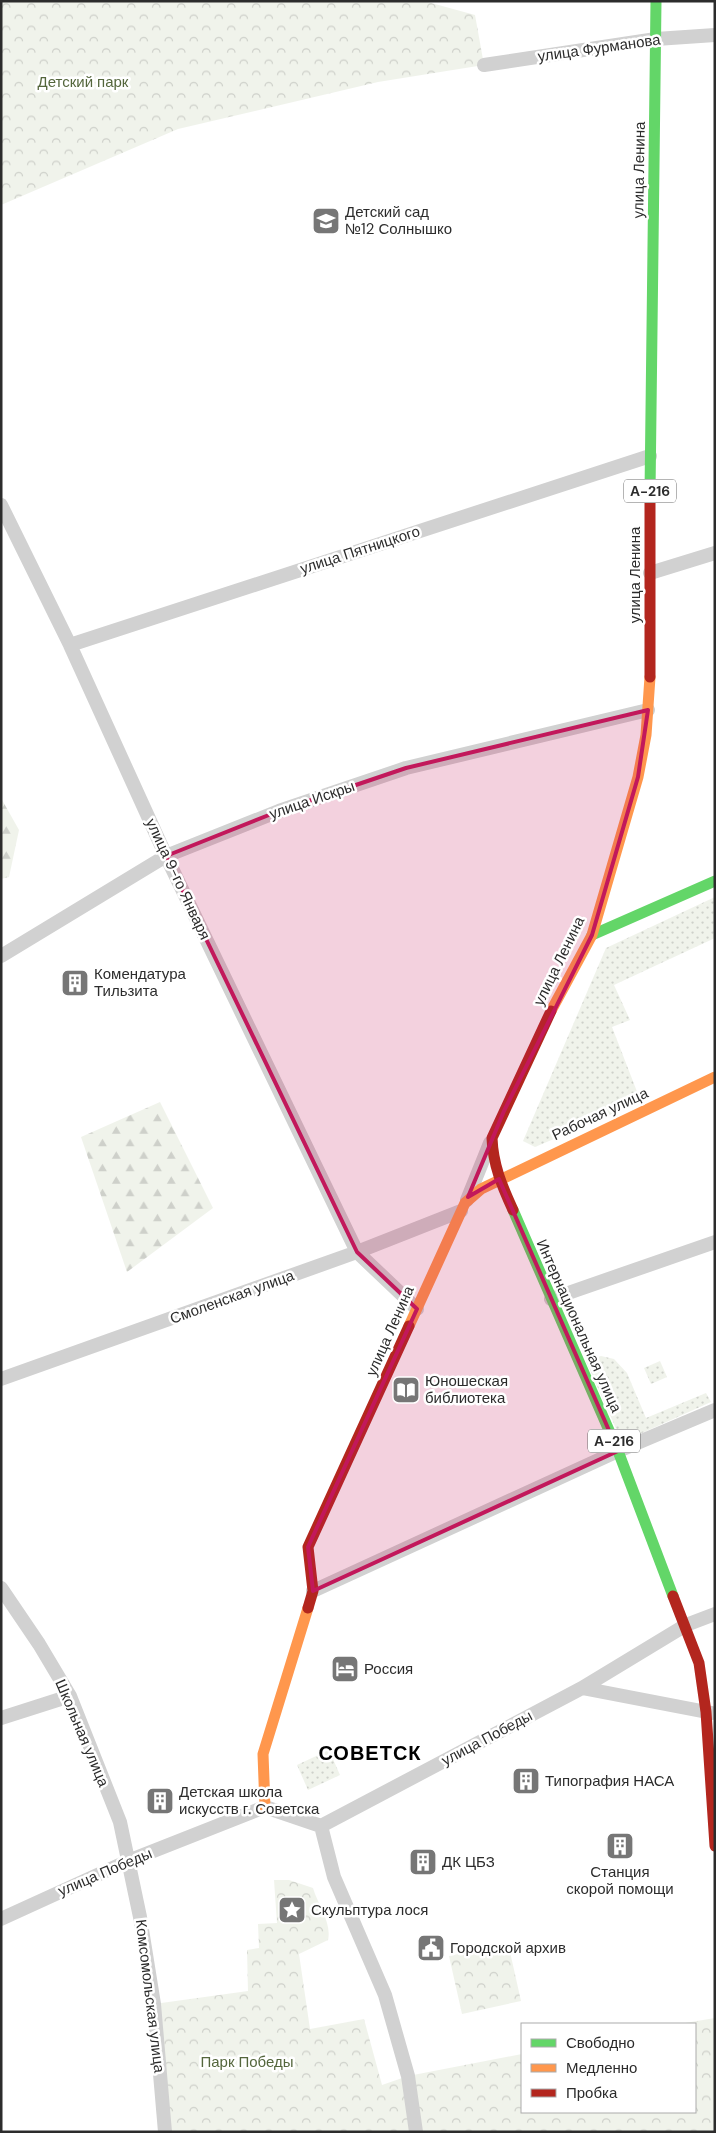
<svg xmlns="http://www.w3.org/2000/svg" width="716" height="2133" font-family="'DM Sans',sans-serif">
	<style>
		.grass { fill: url(#grass-dots) }
		.forest { fill: url(#forest-firs) }
		.park { fill: url(#park-crowns) }
		.lines { fill: none; stroke-linecap: round; stroke-linejoin: round }
		.street { stroke: #d1d1d1; stroke-width: 14 }
		.fast { stroke: #63d668; stroke-width: 11 }
		.slow { stroke: #ff974d; stroke-width: 11 }
		.jam { stroke: #b3261e; stroke-width: 11 }
		.marked { fill: #c2185b; fill-opacity: 0.2; stroke: #c2185b; stroke-width: 4; stroke-linejoin: round }
		.labels { text-anchor: middle; stroke-width: 5; stroke-linejoin: round; paint-order: stroke }
		.shield { fill: #fff; stroke: #6b6b6b; stroke-width: 1 }
		.shield-label { font-size: 14px; font-weight: bold; fill: #2c2c2c }
		.street-label { font-size: 15px; fill: #2c2c2c; stroke: #fff }
		.park-label { font-size: 15px; fill: #54663c; stroke: #fff }
		.poi-label { font-size: 15px; fill: #2c2c2c; stroke: #fff; text-anchor: start }
		.district-label { font-size: 20px; font-weight: bold; letter-spacing: 1px; fill: #000; stroke: #fff }
	</style>
	<defs>
		<pattern id="grass-dots" width="8" height="8" patternUnits="userSpaceOnUse" patternTransform="scale(1.25)"><rect width="8" height="8" fill="#f0f3eb"/><path d="M2 2h.1M6 6h.1" fill="none" stroke="#ced0ca" stroke-width="1.8" stroke-linecap="round"/></pattern>
		<pattern id="forest-firs" width="22" height="20" patternUnits="userSpaceOnUse" patternTransform="scale(1.25)"><rect width="22" height="20" fill="#f0f3eb"/><path d="M5 1l3.5 6h-7zM16 11l3.5 6h-7z" fill="#ced0ca"/></pattern>
		<pattern id="park-crowns" width="20" height="18" patternUnits="userSpaceOnUse" patternTransform="scale(1.25)"><rect width="20" height="18" fill="#f0f3eb"/><path d="M2 6a3 3 0 1 1 6 0M12 15a3 3 0 1 1 6 0" fill="none" stroke="#ced0ca"/></pattern>
	</defs>
	<rect width="100%" height="100%" fill="#fff"/>
	<path class="grass" d="M715 897V938L614 985 630 1020 612 1027 641 1102 535 1147 523 1141 606 948Z
		M601 1356 614 1359 627 1373 646 1418 706 1393 711 1402 622 1442 586 1361Z
		M660 1361 667 1377 651 1384 644 1368Z
		M329 1750 340 1775 308 1790 297 1765Z"/>
	<path class="forest" d="M1 798 19 830 9 877 1 879Z
		M160 1102 213 1208 127 1272 81 1137Z"/>
	<path class="park" d="M1 1H424L475 15 484 65 378 82 178 129 1 205Z
		M274 1880H289L313 1888C318 1905 332 1923 328 1940L299 1954 310 2029 364 2019 382 2085 408 2076 522 2054V2112H695V2024H679L715 2018V2132H165L154 2004 248 1991 247 1950 259 1948 258 1924 277 1923Z
		M508 1943 521 2001 462 2014 449 1956Z"/>
	<g class="lines">
		<path class="street" d="M484 65 656 39 715 35
			M1 505 70 645 166 856 357 1252 417 1309
			M650 573 715 553
			M70 645 650 456
			M1 956 166 856 279 811 406 768 648 710
			M467 1200 490 1143
			M551 1299 715 1242
			M1 1379 357 1252 461 1211
			M1 1588 39 1644 70 1696 120 1822 140 1917 154 2004 165 2132
			M313 1591 618 1451 715 1410
			M582 1688 686 1625 715 1614
			M1 1718 70 1696
			M321 1826 334 1877 385 1995 408 2076 416 2132
			M1 1919 128 1861 265 1807 321 1826 582 1688 712 1713"/>
		<path class="fast" d="M650 493 656 1
			M592 935 715 881
			M513 1210 618 1451 673 1596"/>
		<path class="slow" d="M551 1011 592 935 638 777 646 735 650 677
			M409 1326 465 1203 481 1189 715 1077
			M265 1807 263 1754 308 1608"/>
		<path class="jam" d="M650 493V677
			M513 1210C502 1186 493 1165 492 1138L551 1011
			M673 1596 699 1663 706 1712 715 1846
			M308 1608 313 1591 308 1547 409 1326"/>
	</g>
	<path class="marked" d="M648 710 638 777 592 935 504 1111 468 1197 499 1179 618 1451 313 1591 308 1547 417 1309 357 1252 166 856 279 811 406 768Z"/>
	<defs>
		<symbol id="school-square" viewBox="-11 -11 22 22"><rect x="-9" y="-9" width="18" height="18" rx="4" fill="#767676" stroke="#fff"/><path d="M0-5L7-2L0 1L-7-2ZM-4 1L0 2.5L4 1V4Q0 6-4 4Z" fill="#fff"/></symbol>
		<symbol id="building-square" viewBox="-11 -11 22 22"><rect x="-9" y="-9" width="18" height="18" rx="4" fill="#767676" stroke="#fff"/><path d="M-4-6H4V6H1V3H-1V6H-4ZM-2.5-4.3h1.7v1.8h-1.7ZM.8-4.3h1.7v1.8H.8ZM-2.5-1h1.7V.8h-1.7ZM.8-1h1.7V.8H.8Z" fill="#fff"/></symbol>
		<symbol id="library-square" viewBox="-11 -11 22 22"><rect x="-9" y="-9" width="18" height="18" rx="4" fill="#767676" stroke="#fff"/><path d="M-6-4Q-3-5.5-.7-3.5V5Q-3 3-6 4ZM6-4Q3-5.5 .7-3.5V5Q3 3 6 4Z" fill="#fff"/></symbol>
		<symbol id="hotel-square" viewBox="-11 -11 22 22"><rect x="-9" y="-9" width="18" height="18" rx="4" fill="#767676" stroke="#fff"/><path d="M-6-4.5h1.5V1H6V5H4.5V3h-9V5H-6ZM-4 0a1.8 1.8 0 1 1 3.6 0ZM.5 0V-2.5h3Q6-2.5 6 0Z" fill="#fff"/></symbol>
		<symbol id="sight-square" viewBox="-11 -11 22 22"><rect x="-9" y="-9" width="18" height="18" rx="4" fill="#767676" stroke="#fff"/><path d="M0-6L1.8-2.2L6-1.7L2.9 1.2L3.7 5.4L0 3.3L-3.7 5.4L-2.9 1.2L-6-1.7L-1.8-2.2Z" fill="#fff"/></symbol>
		<symbol id="civic-square" viewBox="-11 -11 22 22"><rect x="-9" y="-9" width="18" height="18" rx="4" fill="#767676" stroke="#fff"/><path d="M-.6-6.5H3V-4.5H.6V-3L4-1V1h2V6H-6V1h2V-1L-.6-3ZM-1.2 2.5V6h2.4V2.5Z" fill="#fff"/></symbol>
	</defs>
	<g fill-rule="evenodd">
		<use href="#school-square" x="310" y="205" width="32" height="32"/>
		<use href="#building-square" x="59" y="967" width="32" height="32"/>
		<use href="#library-square" x="390" y="1374" width="32" height="32"/>
		<use href="#hotel-square" x="329" y="1653" width="32" height="32"/>
		<use href="#building-square" x="510" y="1765" width="32" height="32"/>
		<use href="#building-square" x="144" y="1785" width="32" height="32"/>
		<use href="#building-square" x="604" y="1830" width="32" height="32"/>
		<use href="#building-square" x="407" y="1846" width="32" height="32"/>
		<use href="#sight-square" x="276" y="1894" width="32" height="32"/>
		<use href="#civic-square" x="415" y="1932" width="32" height="32"/>
	</g>
	<g class="labels">
		<g class="shield">
			<rect x="624" y="479.5" width="52" height="23" rx="4"/>
			<rect x="588" y="1429.5" width="52" height="23" rx="4"/>
		</g>
		<g class="shield-label">
			<text x="650" y="496">А-216</text>
			<text x="614" y="1446">А-216</text>
		</g>
		<g class="street-label">
			<text transform="translate(599 48) rotate(-8)" y="5">улица Фурманова</text>
			<text transform="translate(639 170) rotate(-89)" y="5">улица Ленина</text>
			<text transform="translate(360 550) rotate(-18)" y="5">улица Пятницкого</text>
			<text transform="translate(635 575) rotate(-90)" y="5">улица Ленина</text>
			<text transform="translate(312 800) rotate(-19)" y="5">улица Искры</text>
			<text transform="translate(178 879) rotate(65)" y="5">улица 9-го Января</text>
			<text transform="translate(559 961) rotate(-64)" y="5">улица Ленина</text>
			<text transform="translate(600 1114) rotate(-25)" y="5">Рабочая улица</text>
			<text transform="translate(232 1297) rotate(-20)" y="5">Смоленская улица</text>
			<text transform="translate(579 1326) rotate(66)" y="5">Интернациональная улица</text>
			<text transform="translate(390 1331) rotate(-66)" y="5">улица Ленина</text>
			<text transform="translate(82 1733) rotate(67)" y="5">Школьная улица</text>
			<text transform="translate(487 1738) rotate(-28)" y="5">улица Победы</text>
			<text transform="translate(105 1872) rotate(-23)" y="5">улица Победы</text>
			<text transform="translate(150 1996) rotate(83)" y="5">Комсомольская улица</text>
		</g>
		<g class="park-label">
			<text x="83" y="87">Детский парк</text>
			<text x="247" y="2067">Парк Победы</text>
		</g>
		<g class="poi-label">
			<text x="345" y="217">Детский сад<tspan x="345" dy="17">№12 Солнышко</tspan></text>
			<text x="94" y="979">Комендатура<tspan x="94" dy="17">Тильзита</tspan></text>
			<text x="425" y="1386">Юношеская<tspan x="425" dy="17">библиотека</tspan></text>
			<text x="364" y="1674">Россия</text>
			<text x="545" y="1786">Типография НАСА</text>
			<text x="179" y="1797">Детская школа<tspan x="179" dy="17">искусств г. Советска</tspan></text>
			<text x="442" y="1867">ДК ЦБЗ</text>
			<text x="620" y="1877" text-anchor="middle">Станция<tspan x="620" dy="17">скорой помощи</tspan></text>
			<text x="311" y="1915">Скульптура лося</text>
			<text x="450" y="1953">Городской архив</text>
		</g>
		<g class="district-label">
			<text x="370" y="1760">СОВЕТСК</text>
		</g>
	</g>
	<rect width="716" height="2133" fill="none" stroke="#2c2c2c" stroke-width="5"/>
	<rect x="521" y="2023" width="175" height="90" fill="#ffffff" stroke="#ababab"/>
	<rect x="531" y="2039" width="25" height="8" fill="#63d668" stroke="#ababab"/>
	<text x="566" y="2048" font-size="15" fill="#2c2c2c">Свободно</text>
	<rect x="531" y="2064" width="25" height="8" fill="#ff974d" stroke="#ababab"/>
	<text x="566" y="2073" font-size="15" fill="#2c2c2c">Медленно</text>
	<rect x="531" y="2089" width="25" height="8" fill="#b3261e" stroke="#ababab"/>
	<text x="566" y="2098" font-size="15" fill="#2c2c2c">Пробка</text>
</svg>
